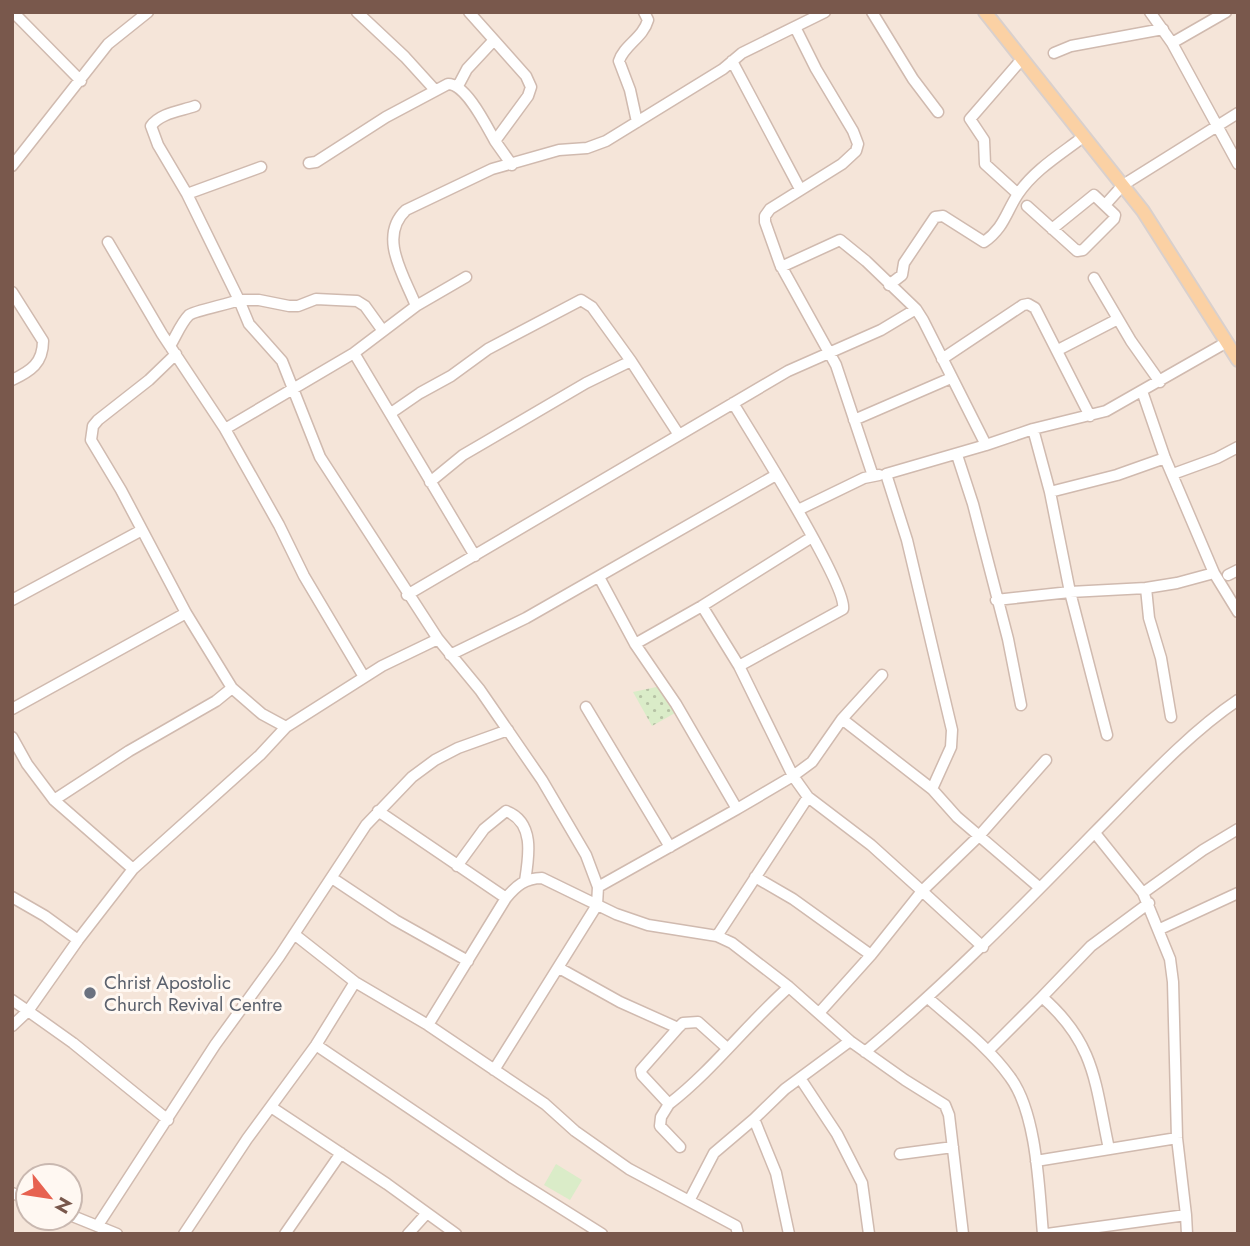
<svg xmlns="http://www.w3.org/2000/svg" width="1250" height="1246" font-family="Jost,sans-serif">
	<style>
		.residential { fill: #f5e5d9; fill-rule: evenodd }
		.grass { fill: url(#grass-dots) }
		.park { fill: #daecc8 }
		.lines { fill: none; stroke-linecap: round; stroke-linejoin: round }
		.minor-casing { stroke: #d0baaf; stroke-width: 13 }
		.major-casing { stroke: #d9d0cd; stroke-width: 16 }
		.minor { stroke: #fff; stroke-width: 10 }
		.major { stroke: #fbd1a4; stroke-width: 12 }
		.worship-dot { fill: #6b7280; stroke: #fff8f2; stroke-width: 2.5 }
		.labels { text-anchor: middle; stroke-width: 6; stroke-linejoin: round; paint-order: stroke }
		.worship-label { font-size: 19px; fill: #5b616d; stroke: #fff8f2; text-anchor: start }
	</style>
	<defs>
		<pattern id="grass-dots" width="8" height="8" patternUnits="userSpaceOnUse" patternTransform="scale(1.75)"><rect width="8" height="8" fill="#daecc8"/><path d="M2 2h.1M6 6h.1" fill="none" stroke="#b6c2a5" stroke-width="1.8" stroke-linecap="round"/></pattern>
	</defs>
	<rect width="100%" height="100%" fill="#fdf4eb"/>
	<path class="residential" d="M12 12H1238V1234H12ZM28 1176H70V1218H28Z"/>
	<path class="grass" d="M661 686 675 713 652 726 633 692Z"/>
	<path class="park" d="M556 1164 582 1180 570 1200 544 1185Z"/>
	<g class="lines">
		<defs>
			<path id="minor" d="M13 12 81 81
				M357 12 405 57 435 90
				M872 12 913 79 938 112
				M1150 12 1172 43 1238 164
				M795 27 816 69 853 131 858 144 856 151 842 164 770 209 765 216V222L780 264 836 365 873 476
				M494 40 526 76 531 87 528 96 495 141 512 165
				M1172 43 1226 12
				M1054 53 1071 46 1163 29
				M732 61 800 189
				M458 86 467 69 494 40 469 12
				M637 122 630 90 619 61C624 45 643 38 648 20L644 12
				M309 163 316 162 386 117 448 84C466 84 486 125 495 141
				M12 166 108 44 148 12
				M187 194 261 167
				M1018 194 985 164 984 140 970 119 1022 59
				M1105 205 1123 185 1238 113
				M1027 206 1077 251 1083 250 1114 219 1115 215 1094 195 1052 229
				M108 242 162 334 225 429 279 525 304 576 364 677
				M781 267 840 240 866 261 916 309
				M1094 278 1131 341 1160 382
				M889 285 902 275 904 263 935 217 943 216 984 242C1004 228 1006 212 1018 194 1034 170 1061 154 1083 137
				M12 292 43 341C43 363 31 371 12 380
				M416 306 466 277
				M383 331 365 306 357 301 316 299 298 306H289L259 300H239L249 324 282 361 320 457 438 639 480 690 542 780 586 855 598 887
				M170 346C176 336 181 323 189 315 194 311 229 304 239 300L187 194 158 145 151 126C160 113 181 111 195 106
				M1058 350 1118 319
				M354 353 475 556
				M176 354 149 380 98 420 93 426 91 440 121 490 186 613 232 688 262 714 286 727
				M942 359 1023 305 1028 304 1035 308 1090 416
				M1142 391 1165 458 1214 573
				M733 403C751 433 848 586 843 609L739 666
				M391 413 420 393 451 376 488 349 581 300 592 307 631 361
				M854 420 951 378
				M225 429 354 353 416 306C405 277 377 237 406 210L492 169 559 150 587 148 606 141 723 69 742 53 825 12
				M986 445 1033 429 1106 411 1227 342
				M957 455 973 504 1008 639 1021 705
				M1173 474 1217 458 1238 447
				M430 482 463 455 487 441 586 383 631 361 679 435
				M1050 492 1117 475 1165 458
				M798 510 864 478 879 475
				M1228 575 1238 570
				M599 577 635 644
				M1146 588 1177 583 1214 573 1238 612
				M407 595 788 371 881 330 916 309 923 320 986 445 886 474 907 540 952 730 951 747 932 789
				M12 600 142 530
				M996 600 1070 592 1050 492 1033 429
				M702 606 635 644 676 704 737 809 793 776 739 666 702 606 812 537
				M450 655 526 618 776 475
				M882 675 842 719 932 789 957 817 1040 888
				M586 707 670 847
				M12 709 186 613
				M1107 735 1070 592 1146 588 1149 618 1161 658 1171 717
				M12 737 27 764 54 800 133 869 78 940 45 916 12 897
				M54 800 129 751 216 701 232 688
				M378 811 506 898
				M1095 833 1143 893
				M457 866 484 829 506 811C535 822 529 856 525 881
				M133 869 260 755 286 727 382 666 438 639
				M755 877 793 899 871 955
				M332 878 395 920 468 961
				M1160 929 1238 893
				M294 934 355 982 428 1025 545 1104 575 1131 629 1169 736 1226 738 1234
				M717 936 808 797
				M983 947 922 891 979 836 1046 760
				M559 968 620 1002 678 1028 641 1070 642 1075 669 1104 661 1117 660 1126 680 1147
				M1042 997 1091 946 1149 903
				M928 998C956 1023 988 1046 1010 1077 1037 1113 1039 1189 1043 1234
				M12 1000 28 1011 78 940
				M819 1013 871 955 922 891 871 845 808 797 793 776 812 762 842 719
				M428 1025 506 898C516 886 525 878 542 878L616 914 648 925 717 936 732 943 789 987 850 1041 905 1080 945 1105 949 1115 963 1234
				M12 1026 28 1011 73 1043 168 1120
				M678 1028 683 1023 698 1022 727 1048
				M316 1045 513 1178 602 1234
				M988 1051 1042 997C1096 1044 1095 1084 1109 1149
				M865 1052C946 984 1019 910 1093 834 1137 790 1186 735 1238 700
				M494 1070 597 905 598 887 737 809
				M800 1078 837 1134 862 1183 869 1234
				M669 1104C713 1070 747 1024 789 987
				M271 1107 387 1184 456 1234
				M900 1154 953 1147
				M1036 1161 1177 1138
				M12 1193 28 1199
				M689 1201 714 1153 754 1119
				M70 1215 117 1234
				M1186 1215 1187 1234
				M98 1225 215 1045 279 957 366 825 412 777 435 760 458 748 508 730
				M184 1234 247 1139 316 1045 355 982
				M285 1234 341 1153
				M408 1234 427 1213
				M789 1234 776 1173 754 1119 785 1089 850 1041
				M1047 1234 1186 1215 1177 1138 1173 982 1170 959 1143 893 1203 850 1238 829"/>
			<path id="major" d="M985 12 1143 211 1238 360"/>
		</defs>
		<use href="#minor" class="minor-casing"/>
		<use href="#major" class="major-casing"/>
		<use href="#minor" class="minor"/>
		<use href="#major" class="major"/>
	</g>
	<circle class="worship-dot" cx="90" cy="993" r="7"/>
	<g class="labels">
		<g class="worship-label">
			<text x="104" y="989">Christ Apostolic<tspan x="104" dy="22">Church Revival Centre</tspan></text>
		</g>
	</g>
	<rect width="1250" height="1246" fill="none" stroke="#79584c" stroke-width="28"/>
	<g transform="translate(49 1197) rotate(120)"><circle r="33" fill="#fff8f2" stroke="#c9b8b0" stroke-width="2"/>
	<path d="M0-5L12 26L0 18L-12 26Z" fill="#e76250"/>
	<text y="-10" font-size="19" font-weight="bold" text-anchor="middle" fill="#79584c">N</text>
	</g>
</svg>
